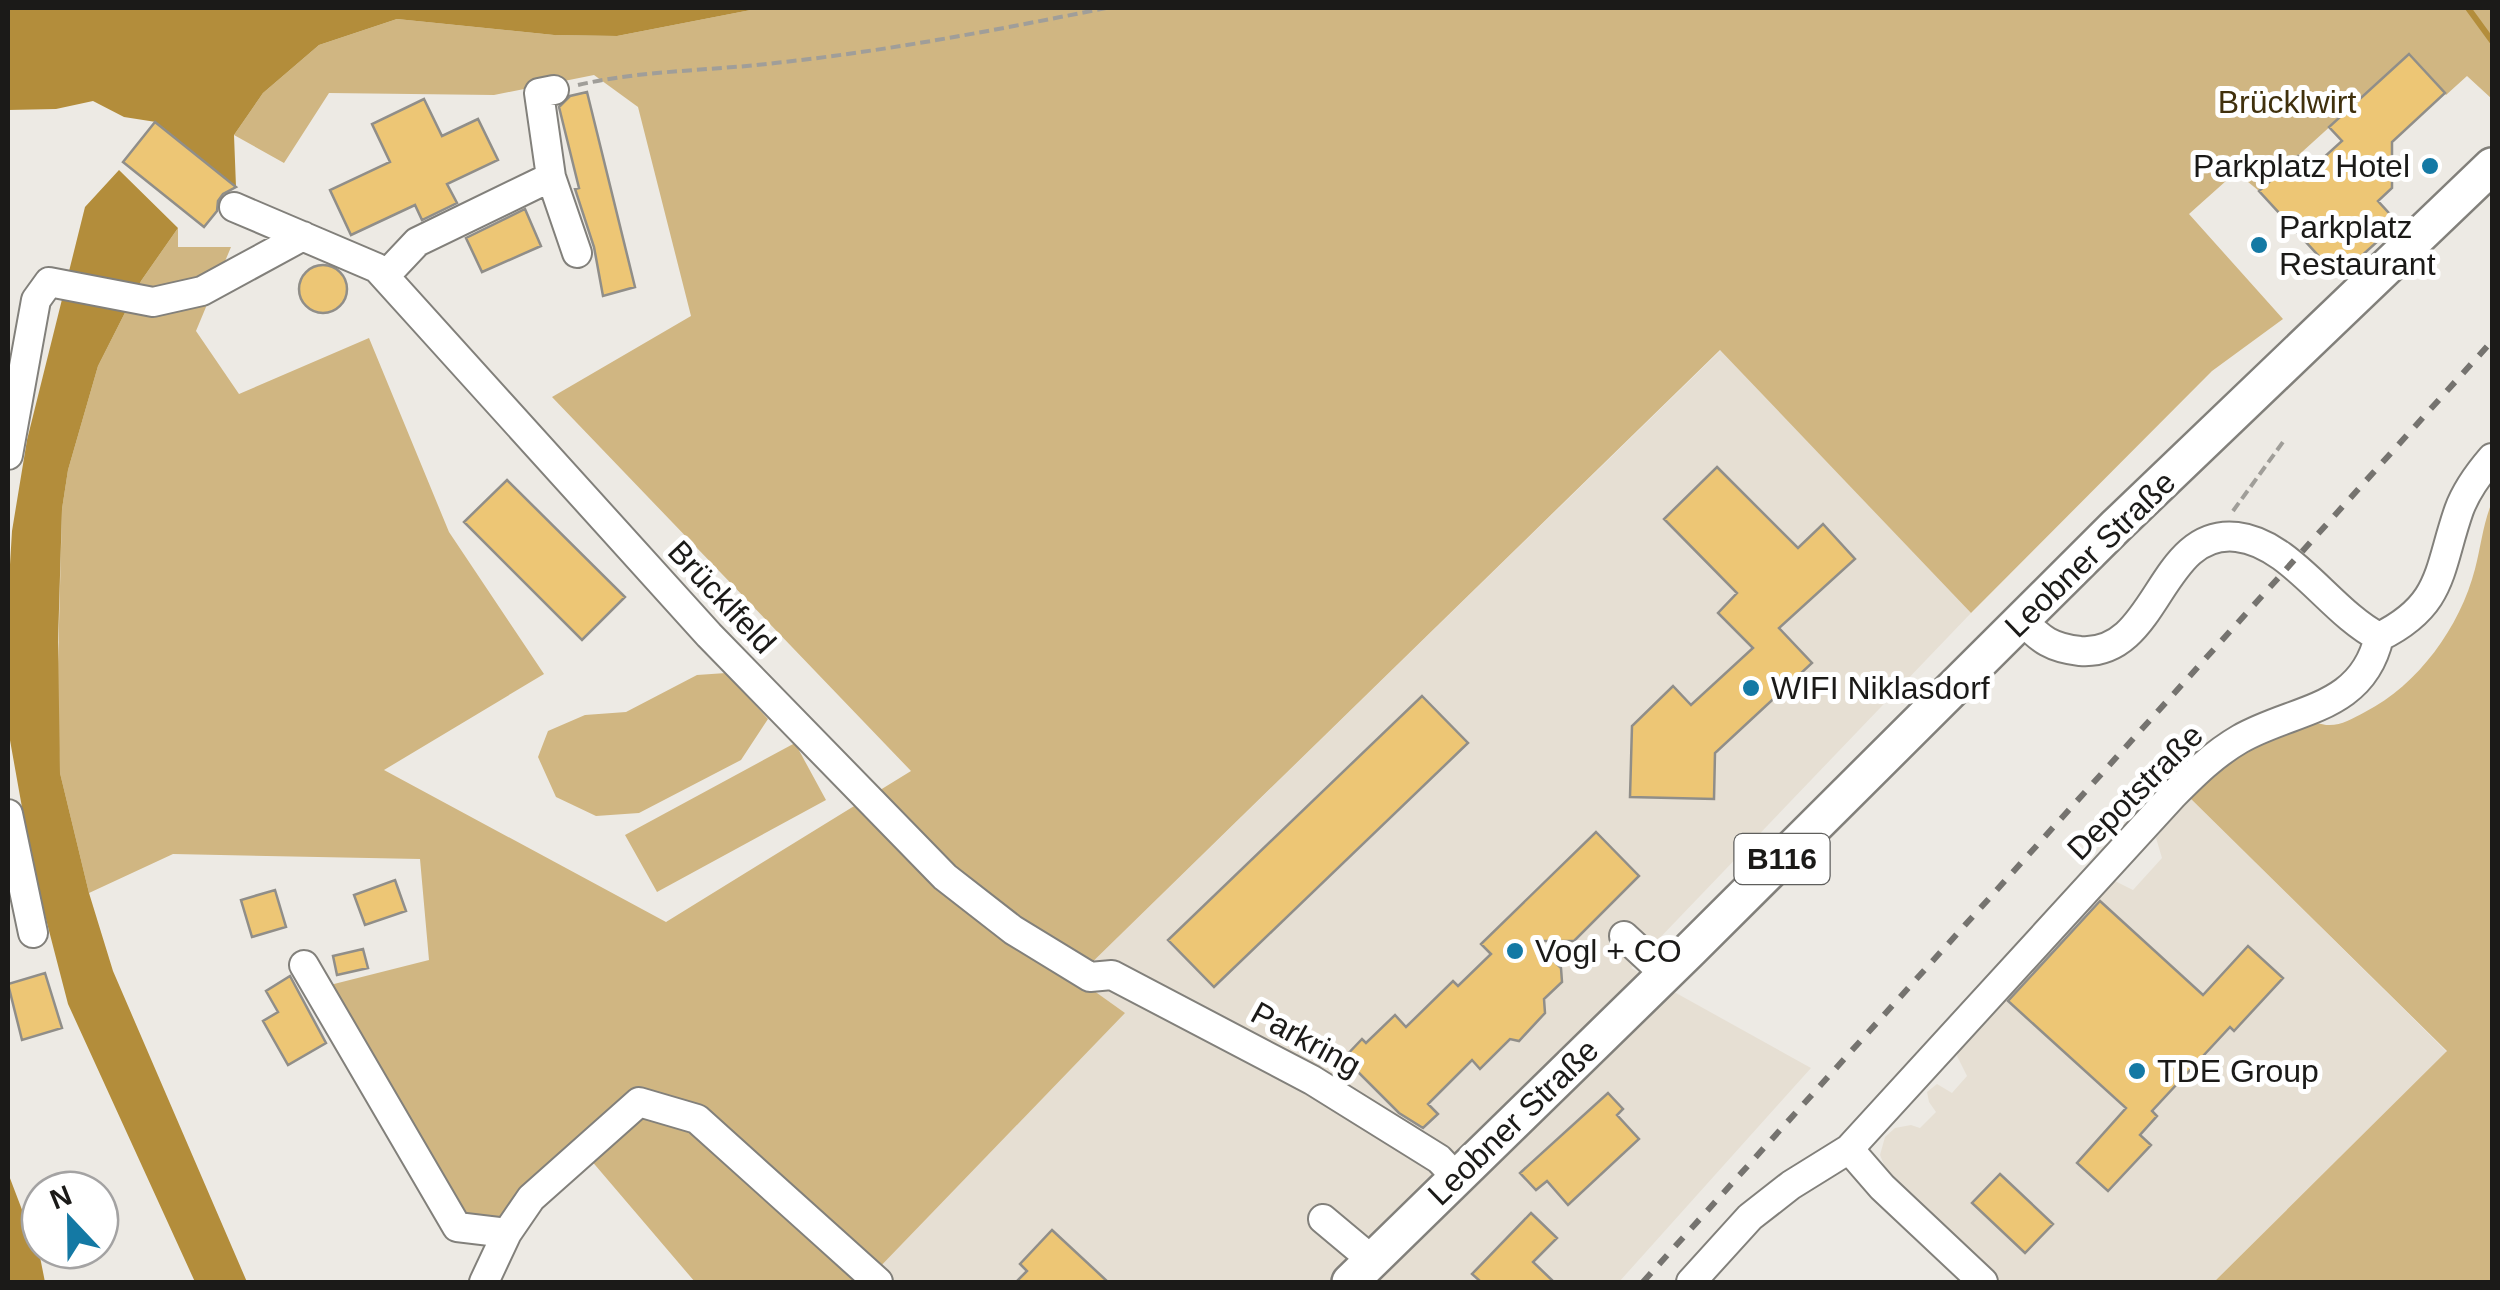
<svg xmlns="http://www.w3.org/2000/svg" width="2500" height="1290" font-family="Helvetica,sans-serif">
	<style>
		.built { fill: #e6dfd3 }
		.green { fill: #d0b682 }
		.water { fill: #b38d3b }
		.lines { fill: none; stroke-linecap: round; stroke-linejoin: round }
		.stream { stroke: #b38d3b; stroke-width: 6 }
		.building { fill: #edc675; stroke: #908e89; stroke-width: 2.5 }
		.minor-casing { stroke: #82807b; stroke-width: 32 }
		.major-casing { stroke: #82807b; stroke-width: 40 }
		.path { stroke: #a09e99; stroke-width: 4; stroke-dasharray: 10 5; stroke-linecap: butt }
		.minor { stroke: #fff; stroke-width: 28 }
		.major { stroke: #fff; stroke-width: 35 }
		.rail { stroke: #75736f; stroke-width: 6; stroke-dasharray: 12 12; stroke-linecap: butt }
		.poi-dot { fill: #1479a4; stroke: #fff; stroke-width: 4 }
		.labels { text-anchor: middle; stroke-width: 10; stroke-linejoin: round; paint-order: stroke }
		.shield { fill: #fff; stroke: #5f5f5d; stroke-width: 2.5 }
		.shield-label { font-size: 30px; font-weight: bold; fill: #1b1a18 }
		.park-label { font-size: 32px; fill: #40300c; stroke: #fff }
		.poi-label { font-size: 32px; fill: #1b1a18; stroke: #fff; text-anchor: start }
		.street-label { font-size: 32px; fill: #1b1a18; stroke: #fff }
	</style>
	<rect width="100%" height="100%" fill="#edeae4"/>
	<path class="built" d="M1721 350 1971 613 1631 968 1811 1068 1619 1282H883L873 1273 1124 1013 1076 978Z
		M2189 797 2447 1052 2214 1282H1992L1891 1182 1880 1155 1885 1137 1895 1128 1911 1125 1920 1128 1936 1112 1929 1102 1927 1092 1937 1084 1952 1093 1967 1076 1957 1056 1959 1043 2097 889 2115 881 2133 890 2162 858 2156 838Z"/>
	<path class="green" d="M761 8H2492V99L2467 76 2446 95 2409 55 2259 191 2236 172 2189 214 2283 319 2212 371 1971 613 1720 350 1076 978 1125 1013 874 1273 883 1282H695L584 1152 507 1233 457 1227 322 994 334 984 429 960 420 859 173 854 89 893 60 773 57 702 62 509 68 470 98 366 141 281 178 228V247H231L196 331 239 394 369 338 449 532 544 674 384 770 666 922 911 771 552 397 691 316 638 107 594 75 494 95 329 93 284 163 234 135 263 93 319 45 397 19 554 35 617 36Z
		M2492 502V1282H2214L2447 1051 2189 797C2228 756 2263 741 2315 722 2334 730 2348 721 2365 712 2418 685 2460 627 2475 569 2481 546 2483 524 2492 502Z
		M726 673 768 719 741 760 639 813 596 816 556 797 538 757 548 731 585 715 626 712 697 675Z
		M795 743 826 800 657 892 625 835Z"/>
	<path class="water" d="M8 8H761L617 36 554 35 397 19 319 45 263 93 234 135 236 187 156 122 124 117 93 101 56 109 8 110Z
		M119 170 178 228 141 281 98 366 68 470 62 509 58 642 60 773 89 893 113 971 247 1282H195L68 1004 33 869 8 729V598L12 531 27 440 85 207Z
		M8 1173 40 1257 45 1282H8Z"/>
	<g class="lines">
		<path class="stream" d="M2468 8 2492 41"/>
	</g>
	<path class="building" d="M2409 54 2445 93 2392 142V188L2378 201 2398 223 2338 277 2259 191 2298 156 2310 170 2342 141 2329 127Z
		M587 92 635 287 603 296 594 247 575 189 579 188 559 107 570 96Z
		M424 99 442 136 478 119 498 160 447 184 457 203 422 220 415 205 351 235 330 190 390 162 372 124Z
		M155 122 236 187 223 194 218 201 217 211 204 227 123 162Z
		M525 209 541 246 482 272 466 238Z
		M299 289a24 24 0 1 1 48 0a24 24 0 1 1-48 0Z
		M1717 467 1798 548 1823 524 1855 559 1779 628 1812 663 1715 753 1714 799 1630 797 1632 726 1673 686 1691 705 1753 648 1718 613 1737 593 1664 519Z
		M507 480 625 597 582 640 464 522Z
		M1422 696 1468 743 1214 987 1168 940Z
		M1596 832 1639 876 1574 941H1533L1561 968 1562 982 1544 999 1545 1013 1519 1041 1510 1039 1480 1069 1472 1060 1428 1104 1438 1114 1423 1128 1399 1113 1344 1058 1362 1039 1366 1043 1395 1015 1406 1027 1453 981 1458 986 1491 954 1481 944Z
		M395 880 406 911 365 925 354 895Z
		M275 890 286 927 252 937 241 900Z
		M2100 901 2203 995 2248 946 2283 978 2234 1031 2230 1027 2152 1111 2157 1116 2140 1135 2151 1145 2108 1191 2077 1163 2126 1108 2008 1001Z
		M363 949 368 968 337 975 333 956Z
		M45 973 62 1028 22 1040 8 984Z
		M290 976 326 1043 288 1065 263 1021 278 1012 266 991Z
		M1608 1093 1623 1109 1617 1115 1639 1139 1568 1205 1547 1181 1536 1190 1520 1173Z
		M2000 1174 2053 1224 2025 1253 1972 1203Z
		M1531 1213 1557 1238 1533 1262 1554 1282H1481L1472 1274Z
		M1052 1230 1108 1282H1016L1027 1271 1020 1264Z"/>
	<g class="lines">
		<defs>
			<path id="minor" d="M551 177 539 93 554 90
				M234 207 377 268 709 635 945 877 1013 930 1090 977 1112 975 1312 1080 1439 1159 1456 1177
				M385 276 417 242 551 177 577 253
				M8 455 36 300 49 282 153 302 202 291 303 236
				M2022 620C2041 640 2052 648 2080 651 2159 657 2158 528 2237 537 2291 543 2330 612 2379 637
				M2379 637C2444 605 2438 570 2459 510 2466 491 2479 473 2492 458
				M8 814 33 933
				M1624 936 1665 974
				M304 965 457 1227 507 1233
				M1849 1149 1882 1187 1983 1282
				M1323 1219 1372 1260
				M484 1282 507 1233 531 1198 639 1102 697 1119 878 1282
				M1691 1282 1750 1217 1791 1185 1849 1149 2173 795C2194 774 2214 754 2240 739 2294 708 2362 711 2379 637"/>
			<path id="major" d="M1350 1282 1690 950 2116 526 2492 166"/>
		</defs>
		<use href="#minor" class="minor-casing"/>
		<use href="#major" class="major-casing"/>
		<path class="path" d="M578 85C643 70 709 71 775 63 887 51 996 30 1106 8
			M2233 511 2283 442"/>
		<use href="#minor" class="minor"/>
		<use href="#major" class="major"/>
		<path class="rail" d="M1643 1282 2492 341"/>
	</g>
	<g class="poi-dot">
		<circle cx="2430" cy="166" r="10"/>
		<circle cx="2259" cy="245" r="10"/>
		<circle cx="1751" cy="688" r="10"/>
		<circle cx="1515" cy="951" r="10"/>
		<circle cx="2137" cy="1071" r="10"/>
	</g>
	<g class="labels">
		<rect class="shield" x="1734.5" y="834" width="95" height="50" rx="8"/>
		<g class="shield-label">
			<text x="1782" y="869">B116</text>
		</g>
		<g class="park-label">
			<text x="2287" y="113">Brücklwirt</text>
		</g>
		<g class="poi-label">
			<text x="2410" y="177" text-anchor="end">Parkplatz Hotel</text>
			<text x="2279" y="238">Parkplatz<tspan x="2279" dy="37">Restaurant</tspan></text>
			<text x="1771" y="699">WIFI Niklasdorf</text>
			<text x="1535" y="962">Vogl + CO</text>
			<text x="2157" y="1082">TDE Group</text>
		</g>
		<g class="street-label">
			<text transform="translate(2090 554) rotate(-44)" y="11">Leobner Straße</text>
			<text transform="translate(722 597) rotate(47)" y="11">Brücklfeld</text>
			<text transform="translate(2135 792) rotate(-45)" y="11">Depotstraße</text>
			<text transform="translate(1306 1039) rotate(29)" y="11">Parkring</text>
			<text transform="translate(1513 1122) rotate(-44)" y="11">Leobner Straße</text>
		</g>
	</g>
	<rect width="2500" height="1290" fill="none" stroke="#1b1a18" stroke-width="20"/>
	<g transform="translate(70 1220) rotate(338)"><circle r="48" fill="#ffffff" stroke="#a4a3a3" stroke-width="2.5"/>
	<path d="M0-8L18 38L0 25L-18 38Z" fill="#1479a4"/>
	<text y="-15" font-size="28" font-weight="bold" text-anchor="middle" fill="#1b1a18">N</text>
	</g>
</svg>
